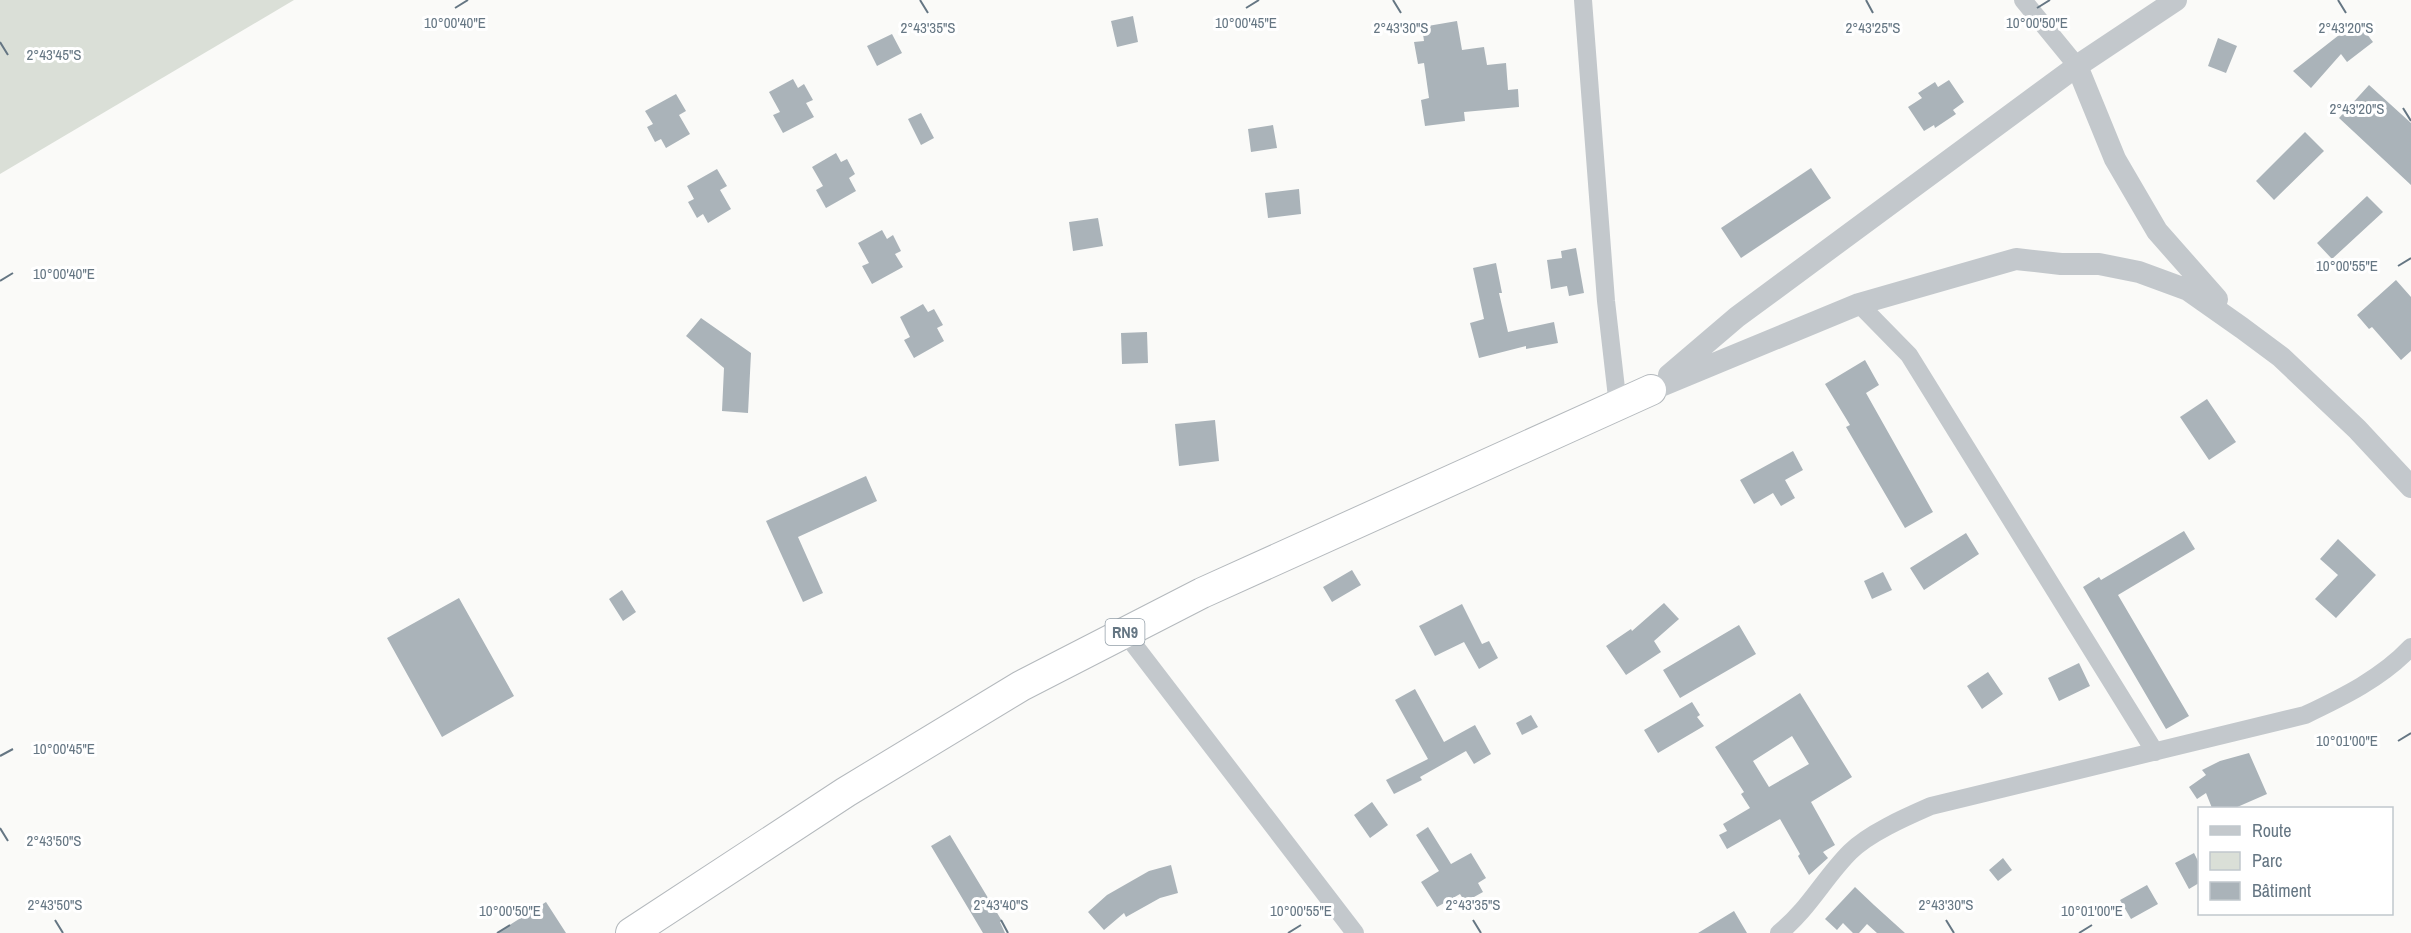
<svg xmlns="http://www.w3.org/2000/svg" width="2411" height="933" font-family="'Archivo Narrow',sans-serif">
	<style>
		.green { fill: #dadfd7 }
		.building { fill: #aab3b9; fill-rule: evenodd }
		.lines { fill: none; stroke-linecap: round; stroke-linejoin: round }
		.trunk-casing { stroke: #b4b9bd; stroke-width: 32 }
		.minor { stroke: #c3c8cc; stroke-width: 18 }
		.tertiary { stroke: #c3c8cc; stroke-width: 22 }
		.trunk { stroke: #fff; stroke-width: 30 }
		.ticks { fill: none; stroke: #657683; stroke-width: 2 }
		.labels { text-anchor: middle; stroke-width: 6; stroke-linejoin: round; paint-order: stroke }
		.shield { fill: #fff; stroke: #939fa8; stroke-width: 1.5 }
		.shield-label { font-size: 16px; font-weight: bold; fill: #657683 }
		.ticks-label { font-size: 15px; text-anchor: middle; fill: #657683; stroke: #fff; stroke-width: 6; stroke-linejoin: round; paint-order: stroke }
	</style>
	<rect width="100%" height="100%" fill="#fafaf8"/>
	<path class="green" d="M0 0H294L0 174Z"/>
	<path class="building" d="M1133 16 1138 42 1117 47 1111 21Z
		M1457 21 1462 50 1484 47 1487 65 1506 63 1508 90 1518 89 1519 107 1464 112 1465 121 1425 126 1421 100 1429 98 1424 63 1418 64 1414 42 1424 41 1422 27Z
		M2357 21 2373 42 2347 62 2341 54 2311 88 2293 71Z
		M892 34 902 53 877 66 867 46Z
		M2218 38 2237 46 2226 73 2208 66Z
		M793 79 798 88 804 84 813 100 806 103 814 117 783 133 773 115 780 112 769 92Z
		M1949 80 1964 102 1953 110 1956 114 1935 128 1934 125 1924 131 1908 107 1922 98 1918 93 1935 82 1938 87Z
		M2369 85 2411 123V185L2339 118Z
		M676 94 686 111 679 115 690 134 666 148 661 139 655 142 647 127 653 124 645 111Z
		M921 113 934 138 921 145 908 119Z
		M1273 125 1277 148 1251 152 1248 129Z
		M2305 132 2324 151 2274 200 2256 181Z
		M836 153 841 162 847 159 855 174 849 178 856 191 826 208 816 190 823 186 812 167Z
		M1811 168 1831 198 1741 258 1721 228Z
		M717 169 727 186 720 190 731 209 708 223 703 214 697 218 688 202 694 199 687 186Z
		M1299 189 1301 214 1268 218 1265 193Z
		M2367 196 2383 212 2332 259 2317 243Z
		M1098 218 1103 246 1073 251 1069 222Z
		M882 230 887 239 893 235 901 251 895 254 903 267 872 284 862 266 869 263 858 243Z
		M1576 248 1584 293 1569 296 1567 286 1551 289 1547 260 1562 258 1561 251Z
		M1496 263 1502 293H1499L1508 332 1554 322 1558 343 1526 349V346L1479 358 1470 323 1484 319 1473 268Z
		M2396 280 2411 297V351L2401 360 2372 327 2369 329 2357 315Z
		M923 304 928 312 934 309 943 325 937 328 944 341 914 358 904 340 910 337 900 317Z
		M701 318 751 353 748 413 722 411 724 368 686 336Z
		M1147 332 1148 363 1122 364 1121 333Z
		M1865 360 1879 385 1866 393 1933 512 1905 528 1846 427 1850 425 1825 384Z
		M2207 399 2236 442 2209 460 2180 417Z
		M1215 420 1219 461 1179 466 1175 424Z
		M1793 451 1803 470 1785 480 1795 498 1781 506 1773 493 1754 504 1740 480Z
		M866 476 877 501 798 537 823 593 803 602 766 521Z
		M2184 531 2195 549 2118 595 2189 716 2166 729 2083 587 2099 577 2101 580Z
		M1966 533 1979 554 1924 590 1910 568Z
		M2338 539 2376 575 2336 618 2315 599 2338 575 2320 559Z
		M1352 570 1361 585 1332 602 1323 587Z
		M1883 572 1892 590 1872 599 1864 581Z
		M622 590 636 612 623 621 609 599Z
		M459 598 514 696 442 737 387 638Z
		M1664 603 1679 619 1654 641 1661 652 1626 675 1606 646 1631 629 1632 631Z
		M1462 604 1482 644 1489 641 1498 658 1479 669 1464 642 1435 656 1419 626Z
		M1739 625 1756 654 1680 698 1663 670Z
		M2079 663 2090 686 2059 701 2048 678Z
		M1988 672 2003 694 1982 709 1967 686Z
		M1415 689 1444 742 1475 725 1491 754 1474 764 1466 751 1420 777 1422 780 1394 794 1386 780 1428 759 1395 700Z
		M1800 693 1852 777 1811 802 1835 845 1823 852 1828 858 1809 875 1798 856 1800 854 1780 819 1727 849 1719 835 1727 831 1723 824 1750 808 1741 794 1744 792 1715 747ZM1792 736 1809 764 1769 787 1753 761Z
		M1692 702 1700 715 1697 717 1704 726 1658 753 1644 730Z
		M1531 715 1538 727 1522 735 1516 723Z
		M2249 753 2267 794 2235 808H2212L2206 793 2197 799 2189 787 2206 775 2202 770 2220 761Z
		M1372 802 1388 825 1370 838 1354 815Z
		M1428 827 1451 864 1471 853 1486 878 1478 883 1483 892 1465 902 1460 894 1437 907 1421 882 1439 871 1416 835Z
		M950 835 1002 921 1000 922 1005 933H983L931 846Z
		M2194 853 2199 863V883L2189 889 2175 863Z
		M2003 858 2012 870 1998 881 1989 870Z
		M1171 865 1178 893 1160 898 1126 917 1124 913 1104 930 1088 912 1107 895 1149 871Z
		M2147 885 2158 904 2131 919 2120 900Z
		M1855 887 1874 905 1905 933H1877L1867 924 1859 933H1853L1843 923 1837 930 1825 919Z
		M546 902 566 933H497Z
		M1734 911 1747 933H1698Z"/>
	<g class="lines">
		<defs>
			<path id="trunk" d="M631 933 846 792 1021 686 1202 593 1651 390"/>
		</defs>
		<use href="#trunk" class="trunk-casing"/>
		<path class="minor" d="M1583 0 1606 301 1618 406
			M2023 0 2077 66
			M1859 304 1909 355 2155 752
			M1125 633 1355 933
			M1779 933C1809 909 1824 878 1850 852 1869 833 1906 817 1931 806L2305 715C2343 697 2382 678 2411 647"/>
		<path class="tertiary" d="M2077 66 2115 159 2157 231 2217 299
			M1669 375 1737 317 2077 66 2176 0
			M1651 390 1859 304 2016 259 2061 264H2099L2139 272 2188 290 2242 328 2281 357 2357 429 2411 487"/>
		<use href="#trunk" class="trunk"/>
	</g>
	<path class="ticks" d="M920 0 928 13M1393 0 1401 13M1866 0 1873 13M2338 0 2346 13M455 8 468 0M1246 8 1259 0M2037 8 2050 0M0 42 8 55M2403 108 2411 121M2398 266 2411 258M0 281 13 273M2398 741 2411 733M0 756 13 749M0 828 8 841M55 920 63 933M1001 920 1008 933M1473 920 1481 933M1946 920 1954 933M497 933 510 925M1288 933 1301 925M2079 933 2092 925"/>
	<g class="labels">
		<rect class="shield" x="1105.5" y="619" width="39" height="26" rx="4.5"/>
		<g class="shield-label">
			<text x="1125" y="638">RN9</text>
		</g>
	</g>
	<g class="ticks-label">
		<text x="455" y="28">10°00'40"E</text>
		<text x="1246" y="28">10°00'45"E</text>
		<text x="2037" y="28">10°00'50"E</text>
		<text x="928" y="33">2°43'35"S</text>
		<text x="1401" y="33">2°43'30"S</text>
		<text x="1873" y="33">2°43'25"S</text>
		<text x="2346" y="33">2°43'20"S</text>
		<text x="54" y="60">2°43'45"S</text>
		<text x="2357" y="114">2°43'20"S</text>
		<text x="2347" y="271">10°00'55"E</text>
		<text x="64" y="279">10°00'40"E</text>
		<text x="2347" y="746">10°01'00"E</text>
		<text x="64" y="754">10°00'45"E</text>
		<text x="54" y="846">2°43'50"S</text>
		<text x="55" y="910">2°43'50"S</text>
		<text x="1001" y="910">2°43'40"S</text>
		<text x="1473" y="910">2°43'35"S</text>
		<text x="1946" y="910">2°43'30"S</text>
		<text x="510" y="916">10°00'50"E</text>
		<text x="1301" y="916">10°00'55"E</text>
		<text x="2092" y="916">10°01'00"E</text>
	</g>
	<rect x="2198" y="807" width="195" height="108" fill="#ffffff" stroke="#c1c8cd" stroke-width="1.5"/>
	<rect x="2210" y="826" width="30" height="9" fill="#c3c8cc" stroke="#c1c8cd" stroke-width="1.5"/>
	<text x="2252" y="837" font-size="18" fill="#657683">Route</text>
	<rect x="2210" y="852" width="30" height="18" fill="#dadfd7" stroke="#c1c8cd" stroke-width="1.5"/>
	<text x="2252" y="867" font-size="18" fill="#657683">Parc</text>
	<rect x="2210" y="882" width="30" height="18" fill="#aab3b9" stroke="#c1c8cd" stroke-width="1.5"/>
	<text x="2252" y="897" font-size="18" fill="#657683">Bâtiment</text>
</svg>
